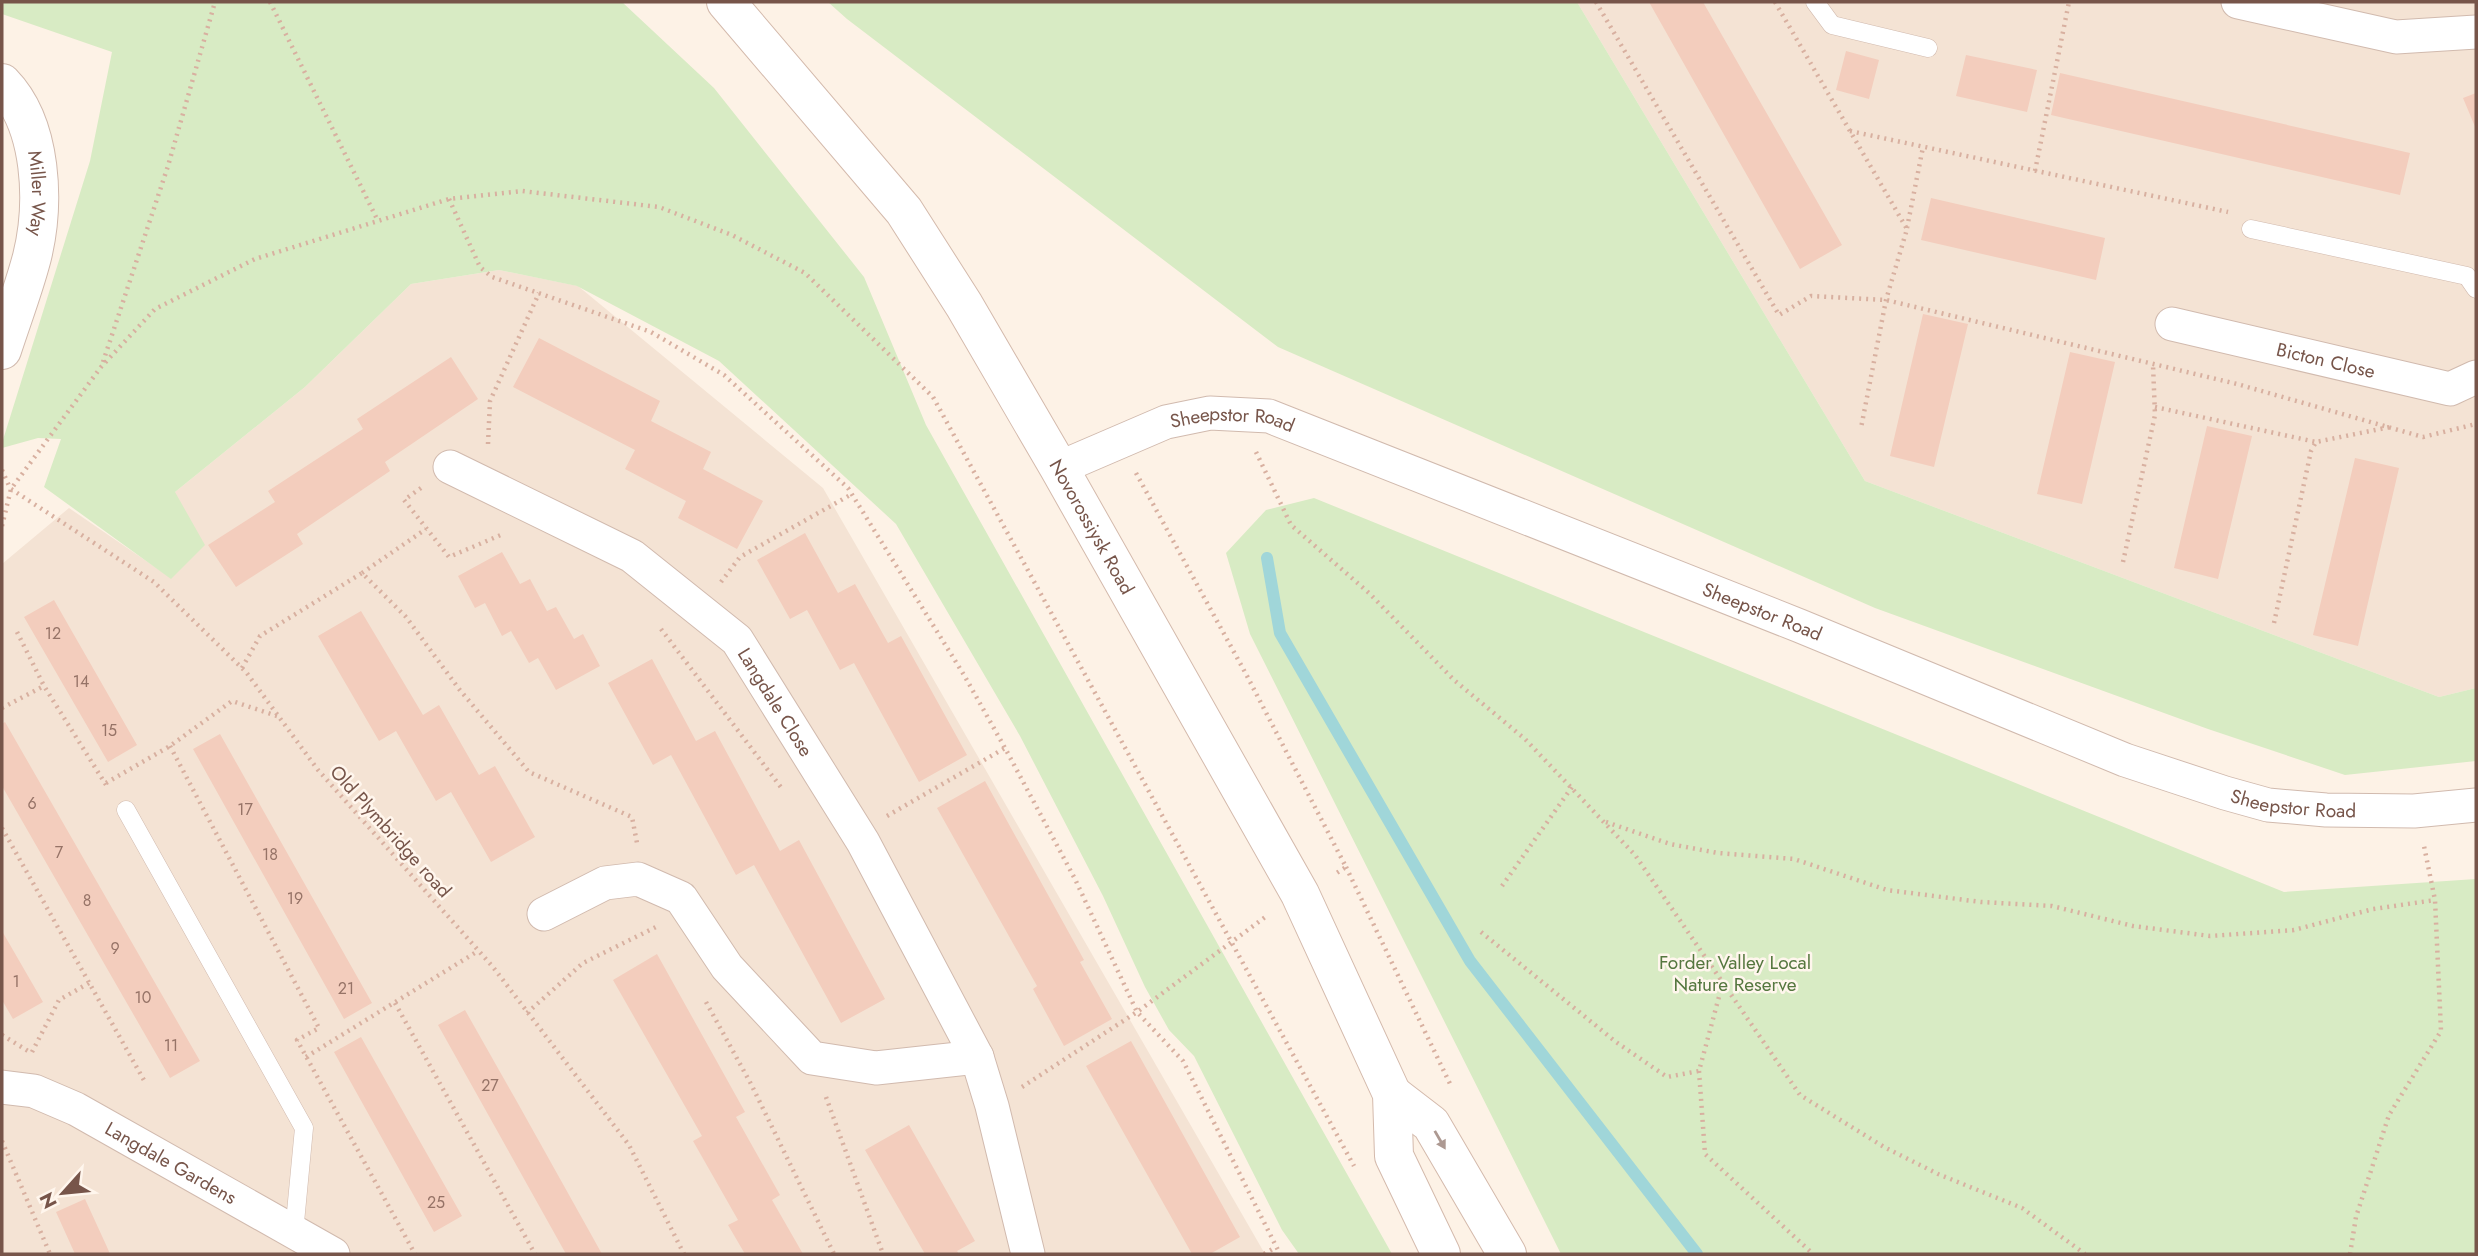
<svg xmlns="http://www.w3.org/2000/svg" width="2478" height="1256" font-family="Jost,sans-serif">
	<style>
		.residential { fill: #f4e3d4 }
		.green { fill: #d8ebc4 }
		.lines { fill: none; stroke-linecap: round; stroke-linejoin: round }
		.stream { stroke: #a0d6d9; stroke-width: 12 }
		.building { fill: #f3cdbd }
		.service-casing { stroke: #d1baae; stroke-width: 19 }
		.minor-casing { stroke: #d1baae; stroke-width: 35 }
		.tertiary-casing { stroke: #d1baae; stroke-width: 40 }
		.secondary-casing { stroke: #d4baac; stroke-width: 40 }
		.path { stroke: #d8b0a0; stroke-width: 4.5; stroke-dasharray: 2 5; stroke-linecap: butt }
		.service { stroke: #fff; stroke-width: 18 }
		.minor { stroke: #fff; stroke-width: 33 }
		.tertiary { stroke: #fff; stroke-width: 38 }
		.secondary { stroke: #fff; stroke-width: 38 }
		.oneway { fill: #ad9992 }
		.labels { text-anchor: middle; stroke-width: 5; stroke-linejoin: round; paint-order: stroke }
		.number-label { font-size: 16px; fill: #967367 }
		.street-label { font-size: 19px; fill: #77554a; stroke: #fff6ed }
		.park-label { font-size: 19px; fill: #55773f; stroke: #fff6ed }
	</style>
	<rect width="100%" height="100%" fill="#fdf2e6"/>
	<path class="residential" d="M1577 2H2476V688L2439 697 1865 481Z
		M499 270 578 286 823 488 1265 1254H2V564L69 508 171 578 175 492 305 387 411 284Z"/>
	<path class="green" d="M2 2H622L714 88 864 277 926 425 1392 1254H1299L1282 1230 1194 1056 1169 1030 1145 987 1103 896 1020 736 896 524 719 361 577 286 499 270 411 284 305 387 175 492 205 545 171 579 44 487 61 439 38 438 2 448V443L90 161 112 52 2 14Z
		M828 2H1577L1865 481 2439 697 2476 688V761L2345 775 2208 729 1875 608 1278 347 847 19Z
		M1314 498 2284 892 2476 879V1254H1561L1250 634 1226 553 1266 510Z"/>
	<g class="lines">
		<path class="stream" d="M1267 558 1280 633 1470 961 1697 1254"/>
	</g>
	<path class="building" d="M1649 2H1703L1842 245 1800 269Z
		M1846 51 1879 60 1869 99 1836 90Z
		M1966 55 2037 70 2027 112 1956 96Z
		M2060 73 2410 153 2400 195 2051 115Z
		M2476 93V129L2463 98Z
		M1931 198 2105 238 2096 280 1921 240Z
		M1923 314 1968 324 1934 467 1890 456Z
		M539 338 660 401 651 421 711 452 703 469 763 501 737 549 678 518 686 501 625 469 635 450 513 387Z
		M2070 352 2115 362 2082 504 2037 494Z
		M451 357 478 399 385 462 390 471 297 534 303 544 236 587 208 545 275 502 268 491 363 429 357 419Z
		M2207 426 2252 436 2218 579 2174 568Z
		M2355 458 2399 468 2358 646 2313 635Z
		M805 533 838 593 855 584 888 643 901 636 967 755 919 782 854 663 840 670 807 610 790 619 757 560Z
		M502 552 520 584 530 579 547 611 556 607 574 639 583 634 600 666 556 690 538 658 529 663 511 631 502 636 485 603 475 608 458 576Z
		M54 600 137 745 108 762 24 617Z
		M361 611 423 715 439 705 479 775 495 766 535 837 491 862 451 792 436 801 396 731 379 741 318 636Z
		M652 659 696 741 715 731 780 851 799 840 885 999 841 1023 754 865 736 875 671 755 653 765 608 683Z
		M5 722 200 1061 170 1078 2 786V724Z
		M220 734 372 1003 344 1019 193 749Z
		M985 781 1084 960 1080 962 1112 1019 1064 1046 1033 989 1037 986 937 808Z
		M2 931 43 1002 13 1019 2 1000Z
		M657 954 745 1112 736 1117 780 1195 772 1200 803 1254H745L728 1225 738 1220 693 1141 702 1136 613 980Z
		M465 1010 516 1100 602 1254H566L438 1025Z
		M361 1037 462 1216 434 1232 334 1052Z
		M1131 1041 1240 1237 1210 1254H1192L1086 1066Z
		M909 1125 975 1241 957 1251 959 1254H925L865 1150Z
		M85 1199 107 1247 110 1254H75L56 1212Z"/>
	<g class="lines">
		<defs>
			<path id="service" d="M1815 2 1832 25 1928 48
				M2251 229 2467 276 2476 289
				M126 810 304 1128 294 1233"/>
			<g id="minor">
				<path d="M2238 2 2396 37 2476 32"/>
				<path id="s1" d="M2172 324 2450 389 2476 377"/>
				<path id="s2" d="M450 467 632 556 737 640 863 842 977 1057 992 1106 1028 1254"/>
				<path id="s3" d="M1059 468 1166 422 1210 413 1269 416 1800 626 2125 760 2225 793 2268 805 2326 810 2414 811 2476 805"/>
				<path d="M544 914 605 883 638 879 681 898 727 967 812 1058 876 1068 977 1057"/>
				<path id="s4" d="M2 1087 34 1091 76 1109 333 1254"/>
			</g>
			<g id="tertiary">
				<path id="s5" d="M2 83C43 125 45 204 32 257 24 288 12 319 2 350"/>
			</g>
			<g id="secondary">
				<path id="s6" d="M726 2 904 211 964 305 1059 468 1300 894 1392 1094 1394 1156 1441 1254"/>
				<path d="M1392 1094 1431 1124 1507 1254"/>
			</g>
		</defs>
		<use href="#service" class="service-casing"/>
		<use href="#minor" class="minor-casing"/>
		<use href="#tertiary" class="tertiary-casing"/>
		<use href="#secondary" class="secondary-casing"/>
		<path class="path" d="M270 2 378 221
			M1596 2 1779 315 1811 296 1886 300 2237 384 2423 437 2476 424
			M1775 2 1907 229 1886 300 1861 428
			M1850 131 2228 212
			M2035 171 2069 2
			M449 199 480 267 492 277 651 332 724 375 848 488 964 675 1005 748 1075 879 1137 1012 1183 1061 1280 1254
			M1907 228 1923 147
			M103 362 168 166 215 2
			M2155 407 2316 442
			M488 444 490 401 539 293
			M1256 452 1291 525 1369 593 1454 680 1525 739 1635 855 1800 1095 1884 1147 1938 1174 2022 1208 2085 1254
			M2 470 10 488
			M1136 473 1246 674 1346 867 1335 874
			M421 488 404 500 449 557 503 534
			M11 489 154 582 246 672 318 770 493 967 629 1145 684 1254
			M2 526 11 489 101 367 155 309 255 259 449 199 522 191 659 207 732 235 805 273 933 397 1354 1166
			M2123 562 2155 415 2153 365
			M362 573 426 529
			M721 582 740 557 852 494
			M2274 623 2311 451 2316 442 2390 427
			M661 629 783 790
			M17 632 44 686 108 788
			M242 668 260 636 362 573 406 617 459 689 529 772 632 817 637 843
			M2 708 44 686
			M170 746 319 1028 297 1040 415 1254
			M106 783 170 746 232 701 277 716
			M887 816 1005 748
			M1606 822 1670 844 1718 853 1794 859 1887 890 1981 902 2052 906 2133 926 2210 936 2294 930 2373 909 2435 900
			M2 828 145 1082
			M1346 867 1452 1088
			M1502 886 1572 787
			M1481 932 1616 1042 1667 1077 1699 1071 1723 982
			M706 1002 751 1084 834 1254
			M395 1003 535 1254
			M527 1013 583 963 656 927
			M2 1035 28 1051
			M32 1052 59 1000 89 983
			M306 1057 478 951
			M1699 1071 1705 1154 1813 1254
			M1022 1087 1137 1012 1268 915
			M826 1097 883 1254
			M2 1141 50 1254
			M1264 1254 1276 1247
			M2350 1254 2356 1217 2389 1115 2441 1031 2435 900 2424 846"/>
		<use href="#service" class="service"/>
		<use href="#minor" class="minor"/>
		<use href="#tertiary" class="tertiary"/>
		<use href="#secondary" class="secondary"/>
	</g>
	<defs><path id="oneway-solid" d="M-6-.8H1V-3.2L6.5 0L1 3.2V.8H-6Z" transform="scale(1.75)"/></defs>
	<use class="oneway" href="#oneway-solid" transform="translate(1440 1140) rotate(60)"/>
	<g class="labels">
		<g class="number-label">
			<text x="53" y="639">12</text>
			<text x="81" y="687">14</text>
			<text x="109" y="736">15</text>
			<text x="32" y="809">6</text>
			<text x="245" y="815">17</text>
			<text x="59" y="858">7</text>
			<text x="270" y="860">18</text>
			<text x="295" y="904">19</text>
			<text x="87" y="906">8</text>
			<text x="115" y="954">9</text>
			<text x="16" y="987">1</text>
			<text x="346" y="994">21</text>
			<text x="143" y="1003">10</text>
			<text x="171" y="1051">11</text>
			<text x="490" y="1091">27</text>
			<text x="436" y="1208">25</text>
		</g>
		<g class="street-label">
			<text dy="7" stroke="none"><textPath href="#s5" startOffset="119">Miller Way</textPath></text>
			<text dy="7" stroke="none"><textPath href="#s1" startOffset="158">Bicton Close</textPath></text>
			<text dy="7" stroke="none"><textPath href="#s3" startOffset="184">Sheepstor Road</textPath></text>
			<text dy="7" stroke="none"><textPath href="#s6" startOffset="642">Novorossiysk Road</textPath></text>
			<text dy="7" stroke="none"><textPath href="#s3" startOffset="751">Sheepstor Road</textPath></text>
			<text dy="7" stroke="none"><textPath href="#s2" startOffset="410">Langdale Close</textPath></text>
			<text dy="7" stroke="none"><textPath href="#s3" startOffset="1318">Sheepstor Road</textPath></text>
			<text transform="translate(391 831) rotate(48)" y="7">Old Plymbridge road</text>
			<text dy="7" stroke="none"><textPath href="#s4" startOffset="187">Langdale Gardens</textPath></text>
		</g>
		<g class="park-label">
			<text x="1735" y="969">Forder Valley Local<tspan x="1735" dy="22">Nature Reserve</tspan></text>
		</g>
	</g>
	<rect width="2478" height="1256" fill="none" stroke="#77554a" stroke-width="7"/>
	<g transform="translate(63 1193) rotate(243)" stroke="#fff6ed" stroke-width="5" paint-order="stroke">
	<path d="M0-5L12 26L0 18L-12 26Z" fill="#77554a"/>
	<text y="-10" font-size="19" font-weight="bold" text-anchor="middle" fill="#77554a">N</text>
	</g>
</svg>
